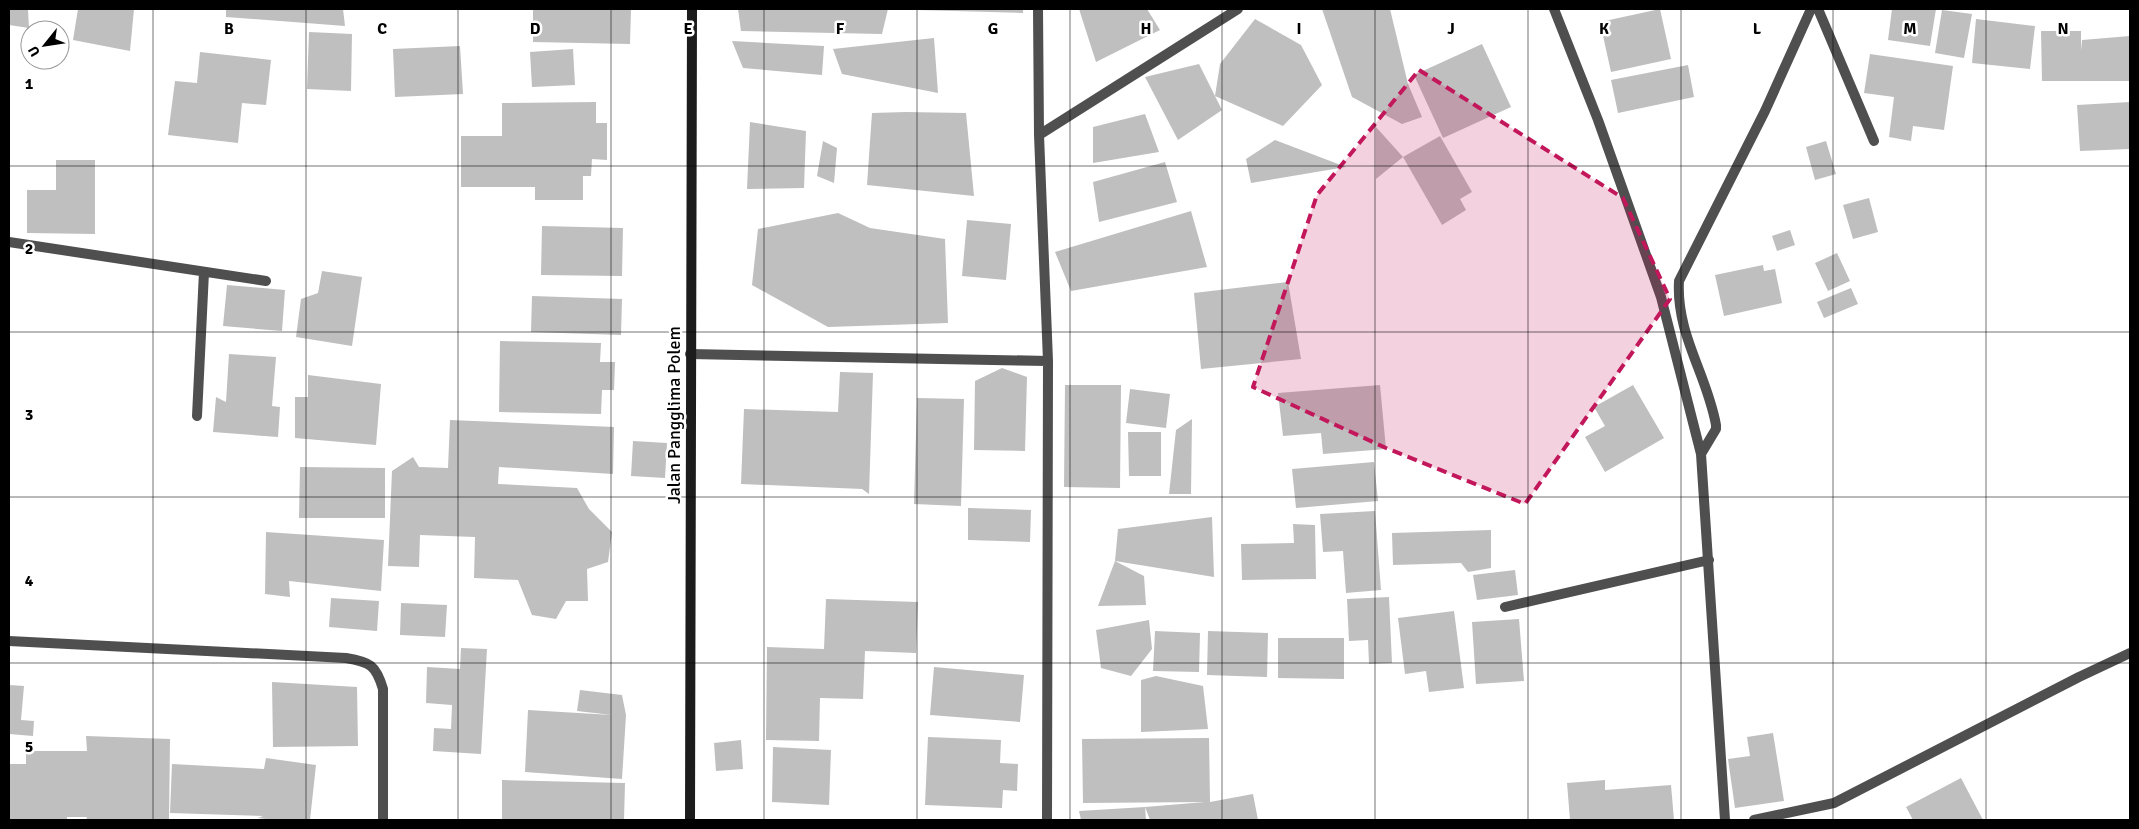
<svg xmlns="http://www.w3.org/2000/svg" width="2139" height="829" font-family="Signika,sans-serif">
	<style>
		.building { fill: #bfbfbf }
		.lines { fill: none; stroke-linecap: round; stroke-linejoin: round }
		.street { stroke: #4f4f4f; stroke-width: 10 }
		.secondary { stroke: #1c1c1c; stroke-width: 10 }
		.marked { fill: #c2185b; fill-opacity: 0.2; stroke: #c2185b; stroke-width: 4; stroke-dasharray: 10 6; stroke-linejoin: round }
		.grid { fill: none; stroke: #000; stroke-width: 1; stroke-opacity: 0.55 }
		.labels { text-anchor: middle; stroke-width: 5; stroke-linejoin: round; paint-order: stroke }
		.street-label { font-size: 18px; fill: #000; stroke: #fff }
		.grid-label { font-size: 16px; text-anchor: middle; font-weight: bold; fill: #000; stroke: #fff; stroke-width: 5; stroke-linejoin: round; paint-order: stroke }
	</style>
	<rect width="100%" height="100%" fill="#fff"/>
	<path class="building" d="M9 9H28L29 28 9 25Z
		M78 9H134L130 51 73 40Z
		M226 9H343L345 26 226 17Z
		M533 9H631L630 44 533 42Z
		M738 9H888L882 34 741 31Z
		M917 9H1023V13L917 10Z
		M1079 9H1147L1160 30 1096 62Z
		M1322 9H1390L1408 84 1422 117 1402 124 1352 97Z
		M1660 9 1671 59 1611 72 1600 22Z
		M1892 9H1936L1930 46 1888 40Z
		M1942 10 1972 14 1964 58 1935 53Z
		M1255 19 1301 45 1322 85 1283 126 1215 96 1222 110 1178 140 1145 77 1199 64 1215 96 1220 64Z
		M1976 19 2035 26 2030 69 1972 63Z
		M2041 31H2081V51L2082 40 2130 36V81H2042Z
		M309 32 352 34 351 91 307 89Z
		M934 38 938 93 842 74 833 49Z
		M732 41 824 46 822 75 743 68Z
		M1482 44 1511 107 1443 138 1414 75Z
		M460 46 463 94 395 97 393 49Z
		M573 49 575 85 532 87 530 52Z
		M200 52 271 60 266 105 242 103 238 143 168 135 175 81 197 83Z
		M1870 54 1953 66 1944 130 1913 126 1911 141 1889 137 1894 97 1864 93Z
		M1688 65 1694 97 1618 113 1611 80Z
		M596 102V123H607V160L592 159 591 176H583V200H535V187H461V136H502V103Z
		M2130 102V149L2080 151 2077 105Z
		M906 112 966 113 974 196 867 185 872 113Z
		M1145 114 1159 152 1093 163V127Z
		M750 122 806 131 804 188 747 189Z
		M1376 127 1403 157 1440 136 1472 192 1460 199 1466 210 1442 225 1403 157 1376 179Z
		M1275 140 1346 167 1251 183 1246 159Z
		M823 141 837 148 834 183 817 176Z
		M1826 141 1836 174 1815 180 1806 147Z
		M56 160H95V234L27 233V190H56Z
		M1165 162 1177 202 1099 222 1093 182Z
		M1869 198 1878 232 1853 239 1843 205Z
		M1191 211 1207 267 1071 291 1055 252Z
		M838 213 870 228 945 239 948 323 828 327 752 285 758 229Z
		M967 220 1011 224 1006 280 962 276Z
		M542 226 623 228 622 276 541 275Z
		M1790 230 1795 245 1777 251 1772 236Z
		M1837 253 1850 281 1828 291 1815 263Z
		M1763 265 1764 271 1775 269 1782 303 1724 316 1715 275Z
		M322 271 362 277 352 346 296 337 301 299 318 293Z
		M1288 282 1301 359 1201 369 1194 293Z
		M227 285 285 290 282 331 223 326Z
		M1851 288 1858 304 1824 318 1817 302Z
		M532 296 622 299 621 335 531 332Z
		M500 341 601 343 600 362H615L614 390H602L601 414 499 412Z
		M229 354 276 357 272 406 280 407 278 437 213 432 216 397 226 402Z
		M1002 368 1027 377 1025 451 974 450 975 381Z
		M840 372 873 373 869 494 862 489 741 484 744 409 838 412Z
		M308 375 381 384 376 445 295 438V397H308Z
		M1065 385H1121L1120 488 1064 487Z
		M1380 385 1386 449 1323 454 1321 433 1283 436 1278 393Z
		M1633 385 1664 438 1605 472 1585 437 1605 426 1594 407Z
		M1130 389 1170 394 1166 428 1126 423Z
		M917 398 964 399 961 506 914 504Z
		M1192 419 1191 494H1169L1176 430Z
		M450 420 614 427 613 474 499 467 498 484 577 488 589 509 612 532 608 562 587 569 588 601H566L556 619 532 615 518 580 474 578 475 537 420 535 419 567 388 566 392 471 413 457 419 467 448 468Z
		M1128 432H1161V476H1129Z
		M633 441 667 443 665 478 631 476Z
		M1374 462 1378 501 1296 508 1292 469Z
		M300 467 385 468V518H299Z
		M968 508 1031 510 1030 542 968 540Z
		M1375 511 1381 590 1346 593 1343 551 1323 552 1320 514Z
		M1212 517 1214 577 1115 561 1118 529Z
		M1293 524 1315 525 1316 579 1242 580 1241 544 1294 543Z
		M1491 530V568L1468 572 1461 563 1393 565 1392 533Z
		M266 532 384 540 381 591 289 581 290 597 265 594Z
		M1115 561 1144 576 1146 605 1098 606Z
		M1515 570 1518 595 1477 600 1473 575Z
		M1389 597 1392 663 1369 664 1368 640 1349 641 1347 599Z
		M331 598 379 601 377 631 329 627Z
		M826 599 918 602 916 653 865 651 863 699 820 698 819 741 766 740 767 647 824 649Z
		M401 603 447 605 445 637 400 635Z
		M1454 611 1464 688 1429 692 1426 671 1405 674 1398 618Z
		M1519 619 1524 681 1476 684 1472 622Z
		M1149 620 1152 649 1131 676 1101 668 1096 630Z
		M1155 631 1200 633 1199 672 1153 671Z
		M1208 631 1268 633 1267 677 1207 675Z
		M1278 638H1344V679L1278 678Z
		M461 648 487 649 481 754 433 751 434 728 451 729 452 705 426 703 427 667 460 669Z
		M934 667 1024 675 1020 722 930 715Z
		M1156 676 1203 686 1208 729 1141 732V680Z
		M272 682 357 687 358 746 273 747Z
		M9 685 24 686 21 720 34 721 33 736 9 734Z
		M580 690 622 695 626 715 622 779 525 772 528 710 612 715 577 711Z
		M1773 733 1784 801 1735 808 1728 759 1750 756 1747 737Z
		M86 736 170 739 169 820H86L87 817H67V820H9V764H26V751H87Z
		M928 737 1001 740 1000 763 1018 764 1017 791 1003 790 1002 808 925 805Z
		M1209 738 1210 802 1253 794 1258 820H1150L1145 807 1205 802 1083 803 1082 739Z
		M741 740 743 769 716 771 714 743Z
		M773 747 831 750 829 805 772 802Z
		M266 758 316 765 310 820H274L258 818 263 816 170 813 172 764 264 769Z
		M1961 778 1983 820H1913L1906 807Z
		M502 780 625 783 624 820H502Z
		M1605 780V790L1671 785 1674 820H1570L1567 783Z
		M1145 807 1146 820H1081L1079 811Z"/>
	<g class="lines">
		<path class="street" d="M1038 9 1039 135 1048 361 1047 820
			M1554 9 1598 120 1661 297 1701 454 1725 820
			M1818 9 1874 141
			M1039 135 1238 9
			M9 242 266 281
			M690 354 1048 361
			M197 416 204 272
			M1701 454 1716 429V425C1707 374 1676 335 1679 281L1765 111 1811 9
			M1505 607 1709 560
			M9 641 346 658C370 662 376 665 383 689V820
			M1754 820 1834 803 2079 677 2130 653"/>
		<path class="secondary" d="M690 820 692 9"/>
	</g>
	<path class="marked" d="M1419 70 1623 198 1670 299 1525 504 1386 448 1253 387 1317 195Z"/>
	<path class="grid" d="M153 9V820M306 9V820M458 9V820M611 9V820M764 9V820M917 9V820M1070 9V820M1222 9V820M1375 9V820M1528 9V820M1681 9V820M1833 9V820M1986 9V820M9 166H2130M9 332H2130M9 497H2130M9 663H2130"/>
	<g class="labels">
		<g class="street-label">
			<text transform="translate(674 415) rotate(-90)" y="6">Jalan Pangglima Polem</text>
		</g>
	</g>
	<g class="grid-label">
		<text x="229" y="34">B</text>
		<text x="382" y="34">C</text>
		<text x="535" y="34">D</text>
		<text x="688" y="34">E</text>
		<text x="840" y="34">F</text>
		<text x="993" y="34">G</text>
		<text x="1146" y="34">H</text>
		<text x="1299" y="34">I</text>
		<text x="1451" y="34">J</text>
		<text x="1604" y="34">K</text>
		<text x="1757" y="34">L</text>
		<text x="1910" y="34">M</text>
		<text x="2063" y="34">N</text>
		<text x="29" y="89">1</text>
		<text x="29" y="254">2</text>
		<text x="29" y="420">3</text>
		<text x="29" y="586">4</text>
		<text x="29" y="752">5</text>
	</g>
	<rect width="2139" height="829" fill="none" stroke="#000000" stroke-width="20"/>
	<g transform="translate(45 45) rotate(240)"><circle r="24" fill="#ffffff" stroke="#999999"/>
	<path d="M0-4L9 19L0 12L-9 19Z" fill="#000000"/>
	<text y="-8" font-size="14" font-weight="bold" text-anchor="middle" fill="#000000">U</text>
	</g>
</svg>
